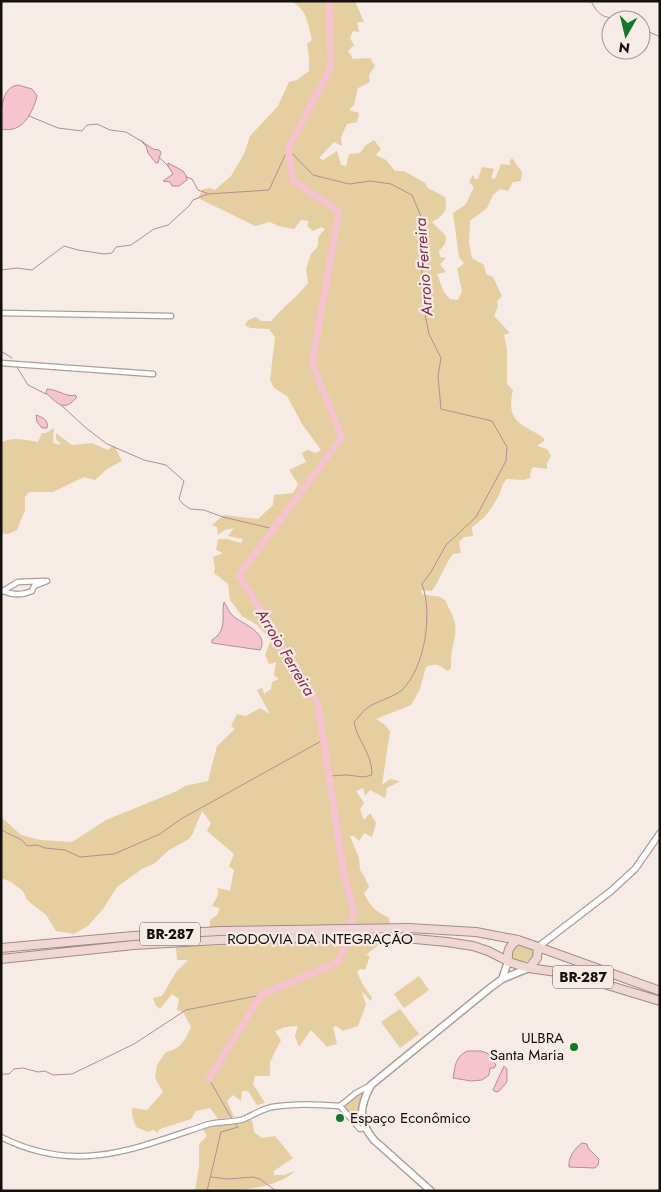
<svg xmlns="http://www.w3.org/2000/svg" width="661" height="1192" font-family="Jost,sans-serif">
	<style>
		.green { fill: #e5ce9f }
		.water { fill: #f6c4ce; stroke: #b28e94 }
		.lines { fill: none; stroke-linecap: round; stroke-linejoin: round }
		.stream { stroke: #b28e94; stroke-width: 1 }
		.river { stroke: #f6c4ce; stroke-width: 7 }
		.minor-casing { stroke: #aa9f9a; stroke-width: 7 }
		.tertiary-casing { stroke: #aa9f9a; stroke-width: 8 }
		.secondary-casing { stroke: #aa9f9a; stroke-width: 9 }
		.trunk-casing { stroke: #a08b88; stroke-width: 10 }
		.minor { stroke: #fff; stroke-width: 4.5 }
		.tertiary { stroke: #fff; stroke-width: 5.5 }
		.secondary { stroke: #fff; stroke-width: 6 }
		.trunk { stroke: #f0d7d4; stroke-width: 8 }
		.poi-dot { fill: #147729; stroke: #f7ebe6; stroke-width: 2 }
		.labels { text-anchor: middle; stroke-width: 4.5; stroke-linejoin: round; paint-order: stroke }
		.shield { fill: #f7ebe6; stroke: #58524f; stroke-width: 1 }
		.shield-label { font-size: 14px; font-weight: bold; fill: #14100e }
		.street-label { font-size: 15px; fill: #14100e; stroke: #f7ebe6 }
		.poi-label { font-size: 15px; fill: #14100e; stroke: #f7ebe6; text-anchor: end }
		.water-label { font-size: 16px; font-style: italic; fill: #842846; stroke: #f7ebe6 }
	</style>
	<rect width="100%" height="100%" fill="#f7ebe6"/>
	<path class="green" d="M290 1H355L364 22H357L359 32 353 31 350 38 354 45 348 51 353 59 370 58 375 66 369 75 370 82 358 88 354 105 349 110 359 113 357 122 347 124 341 137 342 146 334 142 319 158 323 160 337 151 341 165 346 166 349 154 360 153 365 146 374 140 381 149 376 155 386 160 395 171H404L425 183 428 188 445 197C448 212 444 215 432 222L446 236 445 244 439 251 440 257 446 258 440 264 446 272 437 274 444 292 450 299 458 300 462 291 457 269 464 263 459 257 453 213 466 204 474 187 469 182 473 175 475 179H478L482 167 494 169 491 178 495 179 501 164 511 165 509 162 512 158 522 172 521 181 513 182 508 191 500 189 493 195 487 208 470 221 469 242 472 258 484 265 486 274 493 277 502 296 497 301 498 306 494 316 510 333 504 335 507 349V384L513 390C509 408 510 420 529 429 535 433 540 434 545 440L537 446 547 449 551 456 547 463V469L533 467 531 470 530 478 523 480 507 479C502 484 502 487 500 493 493 507 485 519 472 527L473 536 464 537 459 542 461 553 453 554C444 566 440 580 432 591L421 590 422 594C429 597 439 594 445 600 447 602 448 608 450 610 458 626 456 633 452 649 451 655 451 662 451 669L447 671C439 664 436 663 426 667L420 689 411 705 376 719 384 724 390 731 382 785 390 779 400 781 387 788 385 798 370 790 365 796 363 788 356 791 364 803 360 809 364 820 370 813 376 823 372 837 364 833 359 841 354 836H350L359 858 360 870 364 876 369 887 364 893C369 906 377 912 389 918L390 925 210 927V920L217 915 220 908 212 906 218 895V888L230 891 234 870 229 866 234 854 207 831 211 823 202 811 193 833 189 839 169 850 155 863 142 869 117 887 103 909 88 926 74 934 56 931 46 915 27 900 23 891 11 882 1 878V817L21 835 40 840 72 842 106 820 177 791 185 786 208 781 217 746 235 729 231 726 237 714 246 716 260 708 270 714 257 690 262 688 264 694 271 689 272 682 279 679 274 675 276 662 269 664 265 655 271 640 257 625 242 616 230 600 228 584 214 573 215 568 213 557 223 553 216 550 218 539H226L241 543 243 539 228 536 234 528 225 530 218 535 217 527 212 525 224 515 258 519 273 505 274 495 293 493 298 484 289 470 306 462 302 453 308 450 316 453 321 450 302 424 287 396 274 388 270 380 275 337 269 329 250 328 245 325 248 320 256 317 261 321H271C283 307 297 297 308 283L306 269 311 254 318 246V237L325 229 321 227 313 231 307 226 309 221 301 220 294 229 278 226 270 222 255 226 198 198 203 189 210 188 215 190 231 176 244 154 250 136 278 106 289 82 297 80 309 71V58L307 44 312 40C308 24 307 8 290 1Z
		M54 428 53 443 62 445 56 439V433L72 445 92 443 108 450 114 445 122 461 107 469 95 480 84 477 53 492H29L25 497V510L17 530 8 534 1 533V443C13 436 25 440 38 442L42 433H46Z
		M335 941H375L378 945 366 955 370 956 365 970 360 969 357 972 362 983 372 998 371 1001 362 992 366 1005 358 1026 343 1031 336 1026 333 1027 337 1044 327 1047 311 1030 299 1047 295 1036 298 1026 285 1027 275 1031 281 1040 270 1062V1076H255L253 1084 265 1103 257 1105 248 1091H242L241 1101 233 1095 227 1101 234 1117 218 1119 210 1108 196 1111 191 1119 160 1129 157 1133 154 1130 148 1132 136 1127 132 1115V1108L147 1110 163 1092 155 1078 157 1065 166 1052C181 1049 185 1040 191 1027L183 1012 177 1010 179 999 172 994 160 1009 156 1006 153 998 162 996 176 972 188 960H177L176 947Z
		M514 945C523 945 531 947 535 955 528 964 515 965 510 954Z
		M419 976 429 990 404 1008 394 994Z
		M400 1009 419 1034 400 1048 381 1022Z
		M365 1089C359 1100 359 1112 361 1125L360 1126 345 1108 346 1105Z
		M252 1120 254 1132 262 1138 275 1136 293 1158 274 1171V1175H284L295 1171C273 1192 226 1191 195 1191L199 1166V1144L207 1136 203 1129Z"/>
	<path class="water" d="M18 85 32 89 37 96C33 112 23 134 1 129 1 114 0 87 18 85Z
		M140 140 153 149 159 150 161 152 158 163H156L148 153 146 146Z
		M168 163 183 171 187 177V180L179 186H172L170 182 163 181 173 174 168 166Z
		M47 389C57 389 68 398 75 395L77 397C64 413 57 403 46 393Z
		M36 415C42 417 49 420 47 428H42L37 422Z
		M224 602C227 607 229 612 233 616 242 624 270 633 260 650L212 643V640C228 630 221 617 224 602Z
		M467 1051H481L497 1057 493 1061 496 1065 494 1068H490L489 1075 482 1080 471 1081 453 1078C455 1067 455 1057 467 1051Z
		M504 1066 507 1069V1082L499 1091 496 1092 493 1090Z
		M582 1143 587 1144 588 1148 599 1159 598 1165 595 1168 569 1167C568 1158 574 1149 582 1143Z"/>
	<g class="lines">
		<path class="stream" d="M591 1C601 21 607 16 625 20
			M641 28 660 37
			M29 116 58 128 82 131 87 125 97 124 110 130 126 132 141 141
			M159 157 168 166
			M186 177 192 179 198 190 207 193
			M1 270 17 268 32 270 64 246 78 250 104 254 112 253 116 247 131 245 154 229 168 225 189 206 193 200 208 194 269 190 288 149 313 175 349 184 371 181 391 184 412 195 422 219V300L429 334 441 358 438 376 441 409 492 421 507 447 506 461 476 517 446 545 431 572 422 584C433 613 425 668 402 690 392 698 377 701 367 708 362 712 358 718 354 722 358 743 372 752 372 775L364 777 347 775 329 776
			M1 351 12 358
			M17 367 28 385 46 394
			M61 405 86 428 107 444 144 460 166 465 184 481 179 499 183 504 190 509 204 510 223 517 274 529
			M1 829C9 836 22 837 27 846L37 845 45 848 65 850 80 857 114 854 160 834 181 819 323 740
			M1 1074H9L14 1069 23 1068 38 1072 45 1071 53 1075 72 1074 134 1044 186 1010 261 995
			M209 1079 232 1119
			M211 1177 228 1179 253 1177 260 1179 276 1191
			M207 1191 221 1132 238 1127 234 1122"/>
		<path class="river" d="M209 1079 261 995 338 962 346 945 354 911 344 875 318 704 239 575 342 437 312 364 339 211 293 181 288 149 331 67 329 1"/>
		<defs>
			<path id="minor" d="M1 313 171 316
				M1 363 153 374
				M3 591C12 595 23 595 32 591L34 586 47 581
				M1 592 18 582 43 581
				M340 1106 356 1093 371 1085
				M340 1106 360 1129 364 1128
				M1 1137C76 1175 134 1149 206 1125 219 1121 232 1123 244 1119 253 1115 262 1109 272 1107 295 1103 317 1104 340 1106"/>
			<path id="tertiary" d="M538 947 611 891 635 869 660 833"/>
			<path id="secondary" d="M502 979 508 962
				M431 1191 374 1140C358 1121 359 1107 371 1085L490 988 502 979 529 968"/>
			<path id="trunk" d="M1 948 133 936 220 931 409 928 476 932 518 940 538 947 660 991
				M1 959 134 945 219 940 339 937H394L447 942 473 946 488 951 512 963 529 968 571 974 660 1001
				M508 962C507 950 509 946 518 940
				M529 968 537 958 538 947"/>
		</defs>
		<use href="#minor" class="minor-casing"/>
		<use href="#tertiary" class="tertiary-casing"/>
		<use href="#secondary" class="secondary-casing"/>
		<use href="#trunk" class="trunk-casing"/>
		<use href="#minor" class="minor"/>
		<use href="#tertiary" class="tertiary"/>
		<use href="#secondary" class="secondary"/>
		<use href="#trunk" class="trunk"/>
	</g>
	<g class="poi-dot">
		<circle cx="574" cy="1047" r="5"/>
		<circle cx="340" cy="1118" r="5"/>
	</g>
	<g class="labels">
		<g class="shield">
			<rect x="140" y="922.5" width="60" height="23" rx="4"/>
			<rect x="553" y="965.5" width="60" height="23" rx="4"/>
		</g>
		<g class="shield-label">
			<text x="170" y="939">BR-287</text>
			<text x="583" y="982">BR-287</text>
		</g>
		<g class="street-label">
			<text x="320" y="944">RODOVIA DA INTEGRAÇÃO</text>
		</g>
		<g class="poi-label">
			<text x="564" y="1043">ULBRA<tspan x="564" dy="17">Santa Maria</tspan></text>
			<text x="350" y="1123" text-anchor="start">Espaço Econômico</text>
		</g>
		<g class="water-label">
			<text transform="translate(423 267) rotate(-94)" y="6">Arroio Ferreira</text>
			<text transform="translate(286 652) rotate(59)" y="6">Arroio Ferreira</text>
		</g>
	</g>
	<rect width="661" height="1192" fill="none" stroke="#14100e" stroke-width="5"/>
	<g transform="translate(626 35) rotate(188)"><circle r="24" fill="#f7ebe6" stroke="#9c9390"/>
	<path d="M0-4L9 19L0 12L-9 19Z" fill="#147729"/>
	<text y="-8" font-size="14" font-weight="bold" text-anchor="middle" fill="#14100e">N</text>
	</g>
</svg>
